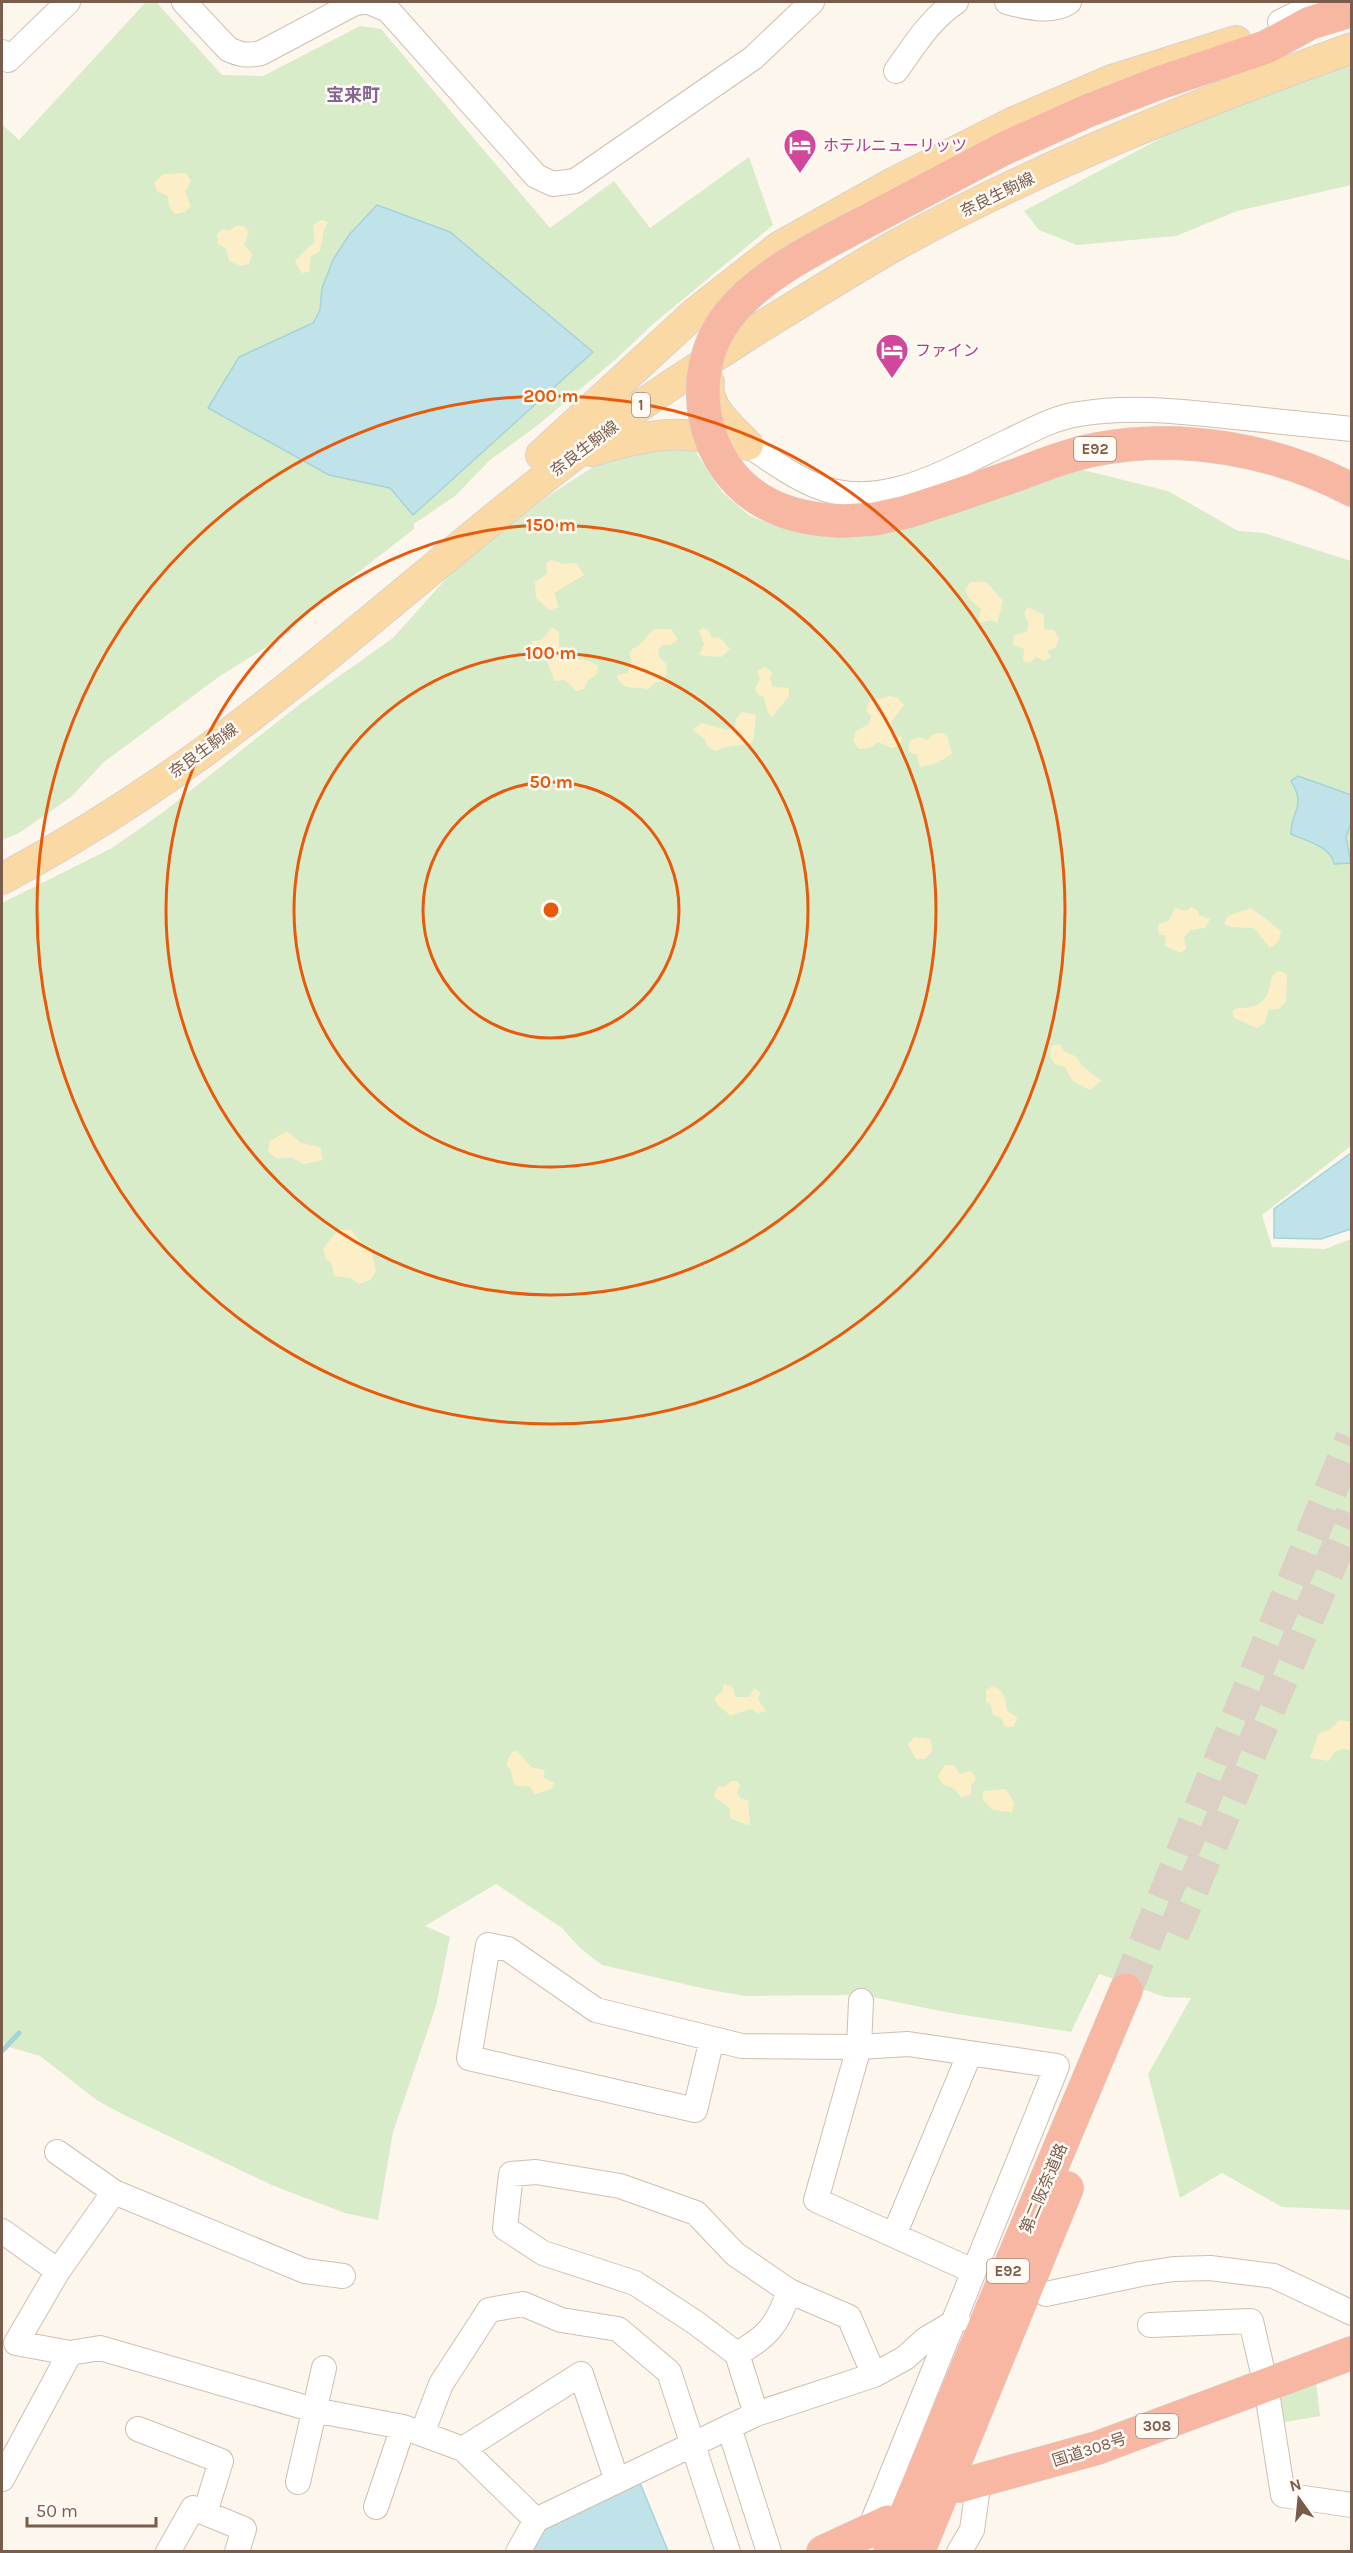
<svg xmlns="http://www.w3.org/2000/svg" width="1353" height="2553" font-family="Karla,'Noto Sans JP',sans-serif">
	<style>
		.green { fill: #d8ecc9; fill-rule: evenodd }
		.sand { fill: #fcefc7 }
		.water { fill: #bfe3e8; stroke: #a5d3da; stroke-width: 1.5 }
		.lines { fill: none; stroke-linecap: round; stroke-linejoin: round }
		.stream { stroke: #a5d3da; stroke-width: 5 }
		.highway-tunnel { stroke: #dcd0c4; stroke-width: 33; stroke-dasharray: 33 16; stroke-linecap: butt }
		.minor-casing { stroke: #d1beb0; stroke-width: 26 }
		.major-casing { stroke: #dad1cd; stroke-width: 32 }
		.highway-casing { stroke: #dad1cd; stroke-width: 34 }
		.minor { stroke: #fff; stroke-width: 24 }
		.major { stroke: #fbd9a5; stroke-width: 30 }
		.highway { stroke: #f7b7a3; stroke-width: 33 }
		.highway-bridge-casing { stroke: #dad1cd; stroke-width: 34; stroke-linecap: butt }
		.highway-bridge { stroke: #f7b7a3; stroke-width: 33 }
		.ring { fill: none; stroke: #e8590c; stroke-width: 3 }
		.labels { text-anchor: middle; stroke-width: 5; stroke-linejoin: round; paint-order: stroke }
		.shield { fill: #fffaf3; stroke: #a28b7f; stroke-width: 1.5 }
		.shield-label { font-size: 15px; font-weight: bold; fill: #7a5c4d }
		.hotel-label { font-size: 16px; fill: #b23c85; stroke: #fffaf3; text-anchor: start }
		.street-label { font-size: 16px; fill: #7a5c4d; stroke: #fffaf3 }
		.neighbourhood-label { font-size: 18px; font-weight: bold; fill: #846695; stroke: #fffaf3 }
		.centre { fill: #e8590c; stroke: #fffaf3; stroke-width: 3 }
		.ring-label { font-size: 18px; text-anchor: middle; font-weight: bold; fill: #e8590c; stroke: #fffaf3; stroke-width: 5; stroke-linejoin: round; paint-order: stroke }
	</style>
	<rect width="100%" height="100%" fill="#fdf6ec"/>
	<path class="green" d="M146 2H156L222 75 263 76 360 26 381 29 550 228 614 181 650 228 749 157 773 225 653 324 617 358 538 425 490 460 455 496 414 524V529L307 612 273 643 220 676 104 762 71 797 19 833 2 840V124L19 140ZM322 288 413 515 390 488 329 475 239 357 313 323 320 310Z
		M1351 59V185L1237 211 1176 236 1077 245 1039 230 1024 211 1180 128Z
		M691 445 722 492 750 516 780 527 1079 469 1168 491 1238 531 1264 533 1351 561V1146L1262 1215 1272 1247 1325 1249 1351 1239V2210L1282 2207 1222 2173 1180 2198 1148 2074 1191 1998 1165 1997 1099 1974 1071 2032 945 2012 863 1995 745 1996 706 1989 602 1965 580 1948 562 1928 496 1884 425 1926 450 1937 436 2006 393 2132 378 2220 345 2213 274 2186 126 2116 98 2101 40 2056 6 2046 2 2041V903L112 848 162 813 300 704 393 638 461 562 551 494 613 454Z
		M1316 2382 1320 2416 1280 2423 1278 2400 1283 2392Z"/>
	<path class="sand" d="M186 173 191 181 185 192 191 206 185 212 175 214 169 206 168 196 157 191 154 183 164 174Z
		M321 220 328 222C321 232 324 241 319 252L311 256 309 272 302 273 295 262 302 253 315 242 313 225Z
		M235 226H243L249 232 244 245 252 254 249 264 240 266 229 261 226 248 218 244 217 234 223 229 230 231Z
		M552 560 563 564 576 563 584 575 554 593 559 607 549 610 536 598 535 582 547 574 546 563Z
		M970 582H986L1003 601 997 623 991 620 978 623 981 609 970 600 965 590Z
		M1028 607 1044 615V629L1054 630 1059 638 1056 647 1047 651 1051 657 1045 661 1036 657 1030 663 1023 661 1024 649 1013 645 1014 635 1026 632 1029 624 1024 613Z
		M552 627 559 632V648L563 655 589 661 598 666 596 675 588 680 584 689 576 691 565 680 555 681C548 666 548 655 532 646V641L542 640Z
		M703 628 709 631 712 638 719 637 730 649 721 657 699 655 704 644 699 631Z
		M655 629H671L678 640 670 645H662L658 650 660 658 666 664 667 674 662 681 656 682 648 689C633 686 622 692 617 675L627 673 632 661 629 654 632 649C643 645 645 636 655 629Z
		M765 667 772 672 770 679 773 687 789 688V696L772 717 768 713 764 697 758 695 755 688 760 679 757 671Z
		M890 696 898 698 904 705 892 720 889 729 895 735 902 737 901 743 892 748 878 742 870 748 859 749 853 741 856 731 869 724 871 716 866 710 869 702Z
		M742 712 756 715 753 742C740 747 727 744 716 751L708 747 704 738 693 730 701 723 729 730 735 727 736 719Z
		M943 733 948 738 952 754 935 764 920 767 917 755 908 751 910 741 918 737 927 740 934 734Z
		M1192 907 1198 911 1199 915 1210 919 1205 928 1191 930 1184 937 1186 949 1181 953 1165 946 1166 935H1159L1158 924 1169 921 1175 908 1186 911Z
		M1251 908 1281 931 1279 941 1270 948 1254 928 1232 927 1224 924 1228 916Z
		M1278 971 1287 974 1286 1002 1279 1009 1268 1010 1265 1023 1257 1028 1234 1018 1232 1011C1239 1006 1243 1009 1251 1007 1267 1004 1270 989 1272 976Z
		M1060 1044 1063 1051C1083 1058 1074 1059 1086 1069 1091 1073 1096 1076 1101 1081L1090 1090 1073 1081 1065 1067 1055 1064 1050 1056 1051 1046Z
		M287 1131 301 1143 320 1147 323 1160 304 1164 292 1158H276L268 1151 270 1141Z
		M338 1230H352L359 1241 371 1248 376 1271 370 1280 359 1284 351 1278 334 1276 332 1264 326 1259 323 1249Z
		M724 1684 732 1686 736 1697H750L754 1688 761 1693 758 1699 766 1711 758 1713 750 1709 730 1716C724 1709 717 1706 714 1698L722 1692Z
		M993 1686C1005 1691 1005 1698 1007 1710L1017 1718 1014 1727H1005L1001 1718 993 1715 991 1705 986 1702V1690Z
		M1340 1720 1351 1722V1750L1344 1749 1335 1751 1329 1761 1310 1758 1319 1733 1329 1730Z
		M914 1737 930 1739 933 1750 925 1759H916L908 1744Z
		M517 1751 531 1767 545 1770 543 1777 554 1783 551 1789 535 1794 530 1787 514 1785 511 1770 506 1765 512 1752Z
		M945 1765H954L960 1774 971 1771 976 1779 971 1786V1795L961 1797 953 1788 943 1785 938 1776Z
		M731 1781H737L740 1786 737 1793 741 1799 748 1800 750 1824 747 1825 730 1818V1808L715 1798 714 1794 719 1786 725 1787Z
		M1006 1789 1014 1803 1012 1812 993 1810 983 1800V1791Z"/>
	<path class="water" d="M377 205 450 232 593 352 413 515 390 488 329 475 208 408 239 357 313 323 320 310 322 288 333 260 349 235Z
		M1298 776 1351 795V823L1346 837 1351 863 1334 864C1331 846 1306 841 1291 834 1291 808 1307 809 1291 781Z
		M1351 1153V1229L1321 1239 1274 1238V1209Z
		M638 2478 668 2551 523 2552 541 2527Z"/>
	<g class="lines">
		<path class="stream" d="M2 2051 19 2033"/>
		<path class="highway-tunnel" d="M1173 1934 1352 1514
			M1126 1990 1352 1438"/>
		<defs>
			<path id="minor" d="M184 2 228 49C240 55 248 56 261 53L355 3 364 2
				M369 2 388 10 536 176 553 184 575 181 753 58 812 2
				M1007 2C1026 7 1051 14 1069 2
				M1280 22 1320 2
				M2 52 8 60 68 2
				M896 71C914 46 930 19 956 2
				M748 445C770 460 791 475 814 485 881 514 949 469 1007 442 1030 431 1055 417 1079 414 1129 406 1175 411 1225 416 1267 420 1309 425 1352 429
				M861 2001 859 2047 816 2200 973 2271
				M712 2039 695 2110 469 2058 488 1945 508 1949 596 2010 742 2046 859 2047 908 2044 1057 2066 868 2533 863 2537
				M57 2152 114 2192
				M2 2231 58 2271
				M894 2235 970 2053
				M343 2276 305 2271 114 2192 58 2271 16 2343 70 2353 100 2348 314 2410 403 2427 463 2449 536 2520
				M1046 2294 1141 2274 1174 2269 1210 2268 1274 2276 1352 2313
				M1150 2325 1251 2321 1266 2386 1283 2495 1352 2505
				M737 2354C767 2337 778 2325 789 2291
				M756 2414 737 2354 696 2323 635 2283 543 2253 505 2228 511 2174 536 2172 620 2186 696 2213 735 2254 789 2291 849 2317 874 2375
				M729 2427 769 2552
				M138 2429 221 2461 205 2513
				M422 2434 441 2384 489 2310 523 2304 561 2320 618 2329 669 2372 728 2552
				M463 2449 581 2374 617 2481
				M2 2479 70 2353
				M298 2482 324 2368
				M376 2507 403 2427
				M168 2552 193 2508 244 2529 237 2552
				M518 2552 536 2520 756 2414 874 2375 905 2358 926 2339 958 2320
				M959 2552 972 2530 979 2479"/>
			<path id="major" d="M592 451C657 431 682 430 748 445 733 429 705 408 709 382
				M541 455 696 312 779 247 893 183 1014 122 1112 80 1236 41
				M2 879C72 841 140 798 205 751 349 645 480 522 625 417 664 388 705 363 745 337 795 306 845 274 896 245 1041 165 1196 104 1352 48"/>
			<path id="highway" d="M863 223 1003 149 1087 111 1156 84 1266 47 1310 23 1352 10
				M841 521 874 519 906 512C944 500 982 487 1019 474 1045 464 1071 454 1098 449 1182 433 1277 450 1352 490
				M959 2486 1097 2448 1352 2353
				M823 2552 888 2522
				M890 2552 1126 1990
				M918 2552 1067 2188"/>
		</defs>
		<use href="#minor" class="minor-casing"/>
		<use href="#major" class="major-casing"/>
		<use href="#highway" class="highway-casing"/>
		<use href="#minor" class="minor"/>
		<use href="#major" class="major"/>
		<use href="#highway" class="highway"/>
		<defs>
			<path id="highway-bridge" d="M841 521C814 520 790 516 766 503 700 468 683 374 728 316 761 274 816 248 863 223"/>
		</defs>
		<use href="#highway-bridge" class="highway-bridge-casing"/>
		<use href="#highway-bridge" class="highway-bridge"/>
	</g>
	<g class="ring">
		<circle cx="551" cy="910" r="128"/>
		<circle cx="551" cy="910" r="257"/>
		<circle cx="551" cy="910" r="385"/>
		<circle cx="551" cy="910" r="514"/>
	</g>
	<defs>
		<symbol id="hotel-pin" viewBox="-11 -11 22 30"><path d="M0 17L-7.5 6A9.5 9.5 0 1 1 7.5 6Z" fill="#d1479c" stroke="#fffaf3"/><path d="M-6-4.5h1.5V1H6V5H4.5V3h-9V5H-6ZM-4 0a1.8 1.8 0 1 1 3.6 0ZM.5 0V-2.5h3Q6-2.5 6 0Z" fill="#fff"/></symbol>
	</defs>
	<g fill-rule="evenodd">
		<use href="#hotel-pin" x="781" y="126" width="38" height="52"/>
		<use href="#hotel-pin" x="873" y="331" width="38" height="52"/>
	</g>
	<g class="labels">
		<g class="shield">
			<rect x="632" y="393" width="18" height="24" rx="4.5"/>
			<rect x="1074" y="437" width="42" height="24" rx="4.5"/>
			<rect x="987" y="2259" width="42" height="24" rx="4.5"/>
			<rect x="1136" y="2414" width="42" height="24" rx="4.5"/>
		</g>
		<g class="shield-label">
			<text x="641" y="410">1</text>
			<text x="1095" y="454">E92</text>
			<text x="1008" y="2276">E92</text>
			<text x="1157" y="2431">308</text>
		</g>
		<g class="hotel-label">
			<text x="823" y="151">ホテルニューリッツ</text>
			<text x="915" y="356">ファイン</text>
		</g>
		<g class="street-label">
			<text transform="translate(997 194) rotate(-26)" y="6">奈良生駒線</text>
			<text transform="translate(584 448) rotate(-37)" y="6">奈良生駒線</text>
			<text transform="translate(203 750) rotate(-36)" y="6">奈良生駒線</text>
			<text transform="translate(1043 2188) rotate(-67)" y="6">第二阪奈道路</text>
			<text transform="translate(1089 2449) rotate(-18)" y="6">国道308号</text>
		</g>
		<g class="neighbourhood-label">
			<text x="353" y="101">宝来町</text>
		</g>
	</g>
	<circle cx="551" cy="910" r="9" class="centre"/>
	<g class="ring-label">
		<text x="551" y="402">200 m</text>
		<text x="551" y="531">150 m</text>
		<text x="551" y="659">100 m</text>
		<text x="551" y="788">50 m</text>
	</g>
	<rect width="1353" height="2553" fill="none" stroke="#7a5c4d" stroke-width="6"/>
	<g transform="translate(1299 2499) rotate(345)" stroke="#fffaf3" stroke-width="4.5" paint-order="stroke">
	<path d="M0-4.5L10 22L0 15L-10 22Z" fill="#7a5c4d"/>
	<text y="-9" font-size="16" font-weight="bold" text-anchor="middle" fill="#7a5c4d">N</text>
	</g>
	<path d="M27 2517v9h129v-9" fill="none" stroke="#7a5c4d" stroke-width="3"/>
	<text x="36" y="2517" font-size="18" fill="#7a5c4d" stroke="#fffaf3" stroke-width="4.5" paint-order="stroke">50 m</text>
</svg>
